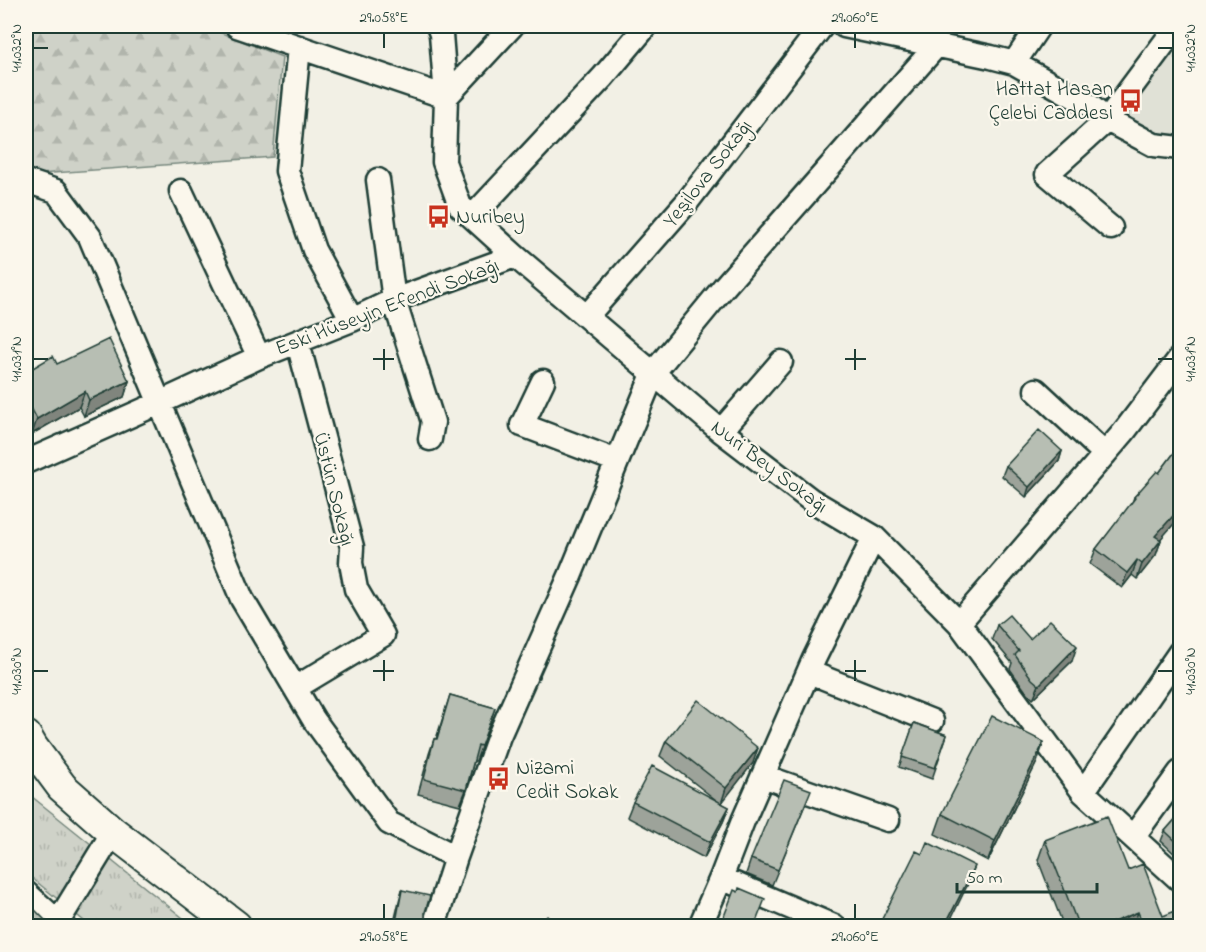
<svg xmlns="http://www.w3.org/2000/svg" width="1206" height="952" font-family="'Indie Flower',sans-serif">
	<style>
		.built { fill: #e0e1d6 }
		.grass { fill: url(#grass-tufts); stroke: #77887e; stroke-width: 1.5 }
		.forest { fill: url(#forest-firs); stroke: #77887e; stroke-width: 1.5 }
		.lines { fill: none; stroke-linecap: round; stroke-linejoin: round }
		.minor-casing { stroke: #1f3d34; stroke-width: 27 }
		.major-casing { stroke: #1f3d34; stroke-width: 34 }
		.minor { stroke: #fbf7ec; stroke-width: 22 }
		.major { stroke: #fbf7ec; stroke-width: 30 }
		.wall { fill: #9da39a; stroke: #1f3d34; stroke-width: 1.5 }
		.shaded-wall { fill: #80857d; stroke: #1f3d34; stroke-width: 1.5 }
		.building { fill: #b7beb3; stroke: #1f3d34; stroke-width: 1.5 }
		.ticks { fill: none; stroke: #1f3d34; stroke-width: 2 }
		.labels { text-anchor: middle; stroke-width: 4.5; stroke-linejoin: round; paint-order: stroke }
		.poi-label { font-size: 21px; fill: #1f3d34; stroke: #fbf7ec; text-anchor: start }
		.street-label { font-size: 21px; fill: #1f3d34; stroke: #fbf7ec }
		.neatline { fill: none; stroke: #1f3d34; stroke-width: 2 }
		.ticks-label { font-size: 15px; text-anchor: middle; fill: #1f3d34 }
	</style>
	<defs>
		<pattern id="grass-tufts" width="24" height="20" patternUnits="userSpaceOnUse" patternTransform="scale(1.5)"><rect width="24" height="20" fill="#cfd2c8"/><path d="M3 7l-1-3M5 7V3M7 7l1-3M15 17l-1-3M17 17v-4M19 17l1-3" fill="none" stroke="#b1b5ac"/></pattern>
		<pattern id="forest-firs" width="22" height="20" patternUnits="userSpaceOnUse" patternTransform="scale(1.5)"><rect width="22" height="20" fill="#cfd2c8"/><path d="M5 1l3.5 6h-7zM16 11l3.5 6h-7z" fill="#b1b5ac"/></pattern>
	</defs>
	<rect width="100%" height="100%" fill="#f2f0e5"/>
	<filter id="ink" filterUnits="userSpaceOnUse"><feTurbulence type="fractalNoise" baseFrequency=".0167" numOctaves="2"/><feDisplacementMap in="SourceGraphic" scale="12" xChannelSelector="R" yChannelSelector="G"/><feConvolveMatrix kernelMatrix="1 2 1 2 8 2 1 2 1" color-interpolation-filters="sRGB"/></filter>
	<g filter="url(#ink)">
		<path class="built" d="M1180 36V141L1164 140 1122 116Z"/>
		<path class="grass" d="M26 792 193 926H88L84 921 26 873Z"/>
		<path class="forest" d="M26 26H204L282 57 273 157 26 175Z"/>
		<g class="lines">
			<defs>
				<path id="minor" d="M237 26 446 97
					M438 26 441 34 446 97 444 162 460 206 515 256 721 431 811 500 874 537 959 623 1083 792 1180 880
					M844 26 991 57 1014 63 1089 105 1107 120 1154 145 1180 148
					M299 47 287 171 314 250 352 320
					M1014 63 1039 26
					M446 97 512 26
					M378 180 394 300 433 422 430 439
					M26 181 56 191 90 237 242 599 314 720 389 823 456 857
					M181 191 259 357
					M472 217 603 77 646 26
					M1111 228 1047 174 1107 120 1177 26
					M587 316 687 202 822 26
					M543 381 522 425 617 461
					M1036 390 1105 454
					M721 431 781 362
					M26 462 159 403 259 357 352 320 394 300 515 256
					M959 623 1123 433 1180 358
					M809 672 932 721
					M295 688 383 635 356 589 351 563 352 547 298 343
					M763 776 888 820
					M1083 792 1180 652
					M1133 837 1180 772
					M721 878 834 926
					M26 893 58 922 113 832
					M434 926 456 857 499 736 570 576 654 372 724 287 937 45
					M700 926 721 878 743 821 814 659 874 537"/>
				<path id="major" d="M26 736 33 748 62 787 113 832 236 926"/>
			</defs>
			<use href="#minor" class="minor-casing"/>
			<use href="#major" class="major-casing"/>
			<use href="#minor" class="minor"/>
			<use href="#major" class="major"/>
		</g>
		<path class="wall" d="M1180 42V62L1175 58Z
			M57 364 129 381 124 397 84 416 79 407 32 434 26 423V372Z
			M1180 445V517L1160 539 1161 540 1156 555 1137 579 1132 575 1122 588 1090 564 1096 549 1132 503 1134 497 1159 473Z
			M1062 451 1059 461 1026 497 1002 476 1006 466Z
			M997 625 1030 639 1072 661 1033 699 1027 693 1010 669 1012 663 992 639Z
			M450 695 495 708 476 761H474L466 790 460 805 418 794 429 754 434 739H436Z
			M914 723 947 735 932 779 899 767Z
			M666 741 753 763 721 803 729 807 723 822 704 858 627 817 633 802 716 800 660 756Z
			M1037 762 988 861 935 834 942 814Z
			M805 805 772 885 746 874 751 859Z
			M1180 814V859L1161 841 1165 831Z
			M1045 840 1128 870 1163 916 1180 927H1064L1038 860Z
			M402 890 425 912V918L427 924 430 927H393L399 901Z"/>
		<path class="shaded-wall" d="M129 381 124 397 84 416 89 400Z
			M85 391 79 407 32 434 37 419Z
			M1062 451 1059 461 1026 497 1029 487Z
			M1180 508V517L1150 551 1155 536Z
			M1161 540 1156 555 1137 579 1142 564Z
			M1137 560 1132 575 1122 588 1127 573Z
			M1077 646 1072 661 1033 699 1039 685Z
			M1044 742 1037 762 988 861 995 841Z
			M758 748 753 763 721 804 726 788Z
			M729 807 723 822 704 858 710 842Z
			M975 866 967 886 947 927H944Z
			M1138 912 1133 927H1101Z"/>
		<path class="building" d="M109 339 129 381 89 400 85 391 37 419 26 398V372L53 356 57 364Z
			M1039 430 1062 451 1029 487 1006 466Z
			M1180 445V508L1155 536 1161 540 1142 564 1137 560 1127 573 1096 549 1135 498 1134 497 1157 471 1159 473Z
			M1009 615 1030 639 1050 620 1077 646 1039 685 1032 679 1015 655 1019 651 997 625Z
			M450 695 495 708 481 746 478 745 466 790 424 779 434 739H437Z
			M698 700 758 748 726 788 666 741Z
			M992 716 1044 742 995 841 942 814Z
			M914 723 947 735 935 768 902 757Z
			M652 766 729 807 710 842 633 802Z
			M784 780 811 790 778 870 751 859Z
			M1180 814V845L1165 831Z
			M1107 816 1128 870 1143 864 1163 916 1180 909V927H1144L1138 912 1101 927H1079L1045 840Z
			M927 842 975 866 944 927H878L916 851 922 854Z
			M739 888 765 899 754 927H720L734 890 738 892Z
			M402 890 430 896 425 912V918L427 924 430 927H395Z
			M26 901 52 927H26Z
			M547 916 557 927H536Z"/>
	</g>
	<path class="ticks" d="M384 33V48M855 33V48M33 48H48M1158 48H1173M384 349V370M855 349V370M33 359H48M373 359H394M845 359H866M1158 359H1173M384 660V681M855 660V681M33 671H48M373 671H394M845 671H866M1158 671H1173M384 904V919M855 904V919"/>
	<defs>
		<symbol id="bus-bare" viewBox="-9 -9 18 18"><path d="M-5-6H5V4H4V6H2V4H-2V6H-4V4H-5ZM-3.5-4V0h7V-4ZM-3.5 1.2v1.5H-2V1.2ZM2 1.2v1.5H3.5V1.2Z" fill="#c8321e" stroke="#fbf7ec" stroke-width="2.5" paint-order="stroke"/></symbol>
	</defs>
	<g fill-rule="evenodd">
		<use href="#bus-bare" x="1114" y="84" width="33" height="33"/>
		<use href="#bus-bare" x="422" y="200" width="33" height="33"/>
		<use href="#bus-bare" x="482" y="762" width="33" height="33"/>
	</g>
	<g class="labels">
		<g class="poi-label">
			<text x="1113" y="95" text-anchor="end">Hattat Hasan<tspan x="1113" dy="24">Çelebi Caddesi</tspan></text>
			<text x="456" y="223">Nuribey</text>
			<text x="516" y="774">Nizami<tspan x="516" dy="24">Cedit Sokak</tspan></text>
		</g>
		<g class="street-label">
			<text transform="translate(707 173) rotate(-52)" y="7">Yeşilova Sokağı</text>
			<text transform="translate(387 306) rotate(-21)" y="7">Eski Hüseyin Efendi Sokağı</text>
			<text transform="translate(770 466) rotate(37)" y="7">Nuri Bey Sokağı</text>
			<text transform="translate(335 489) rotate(76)" y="7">Üstün Sokağı</text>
		</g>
	</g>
	<rect width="1206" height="952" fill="none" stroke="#fbf7ec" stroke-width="66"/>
	<path d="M957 883v9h140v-9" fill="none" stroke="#1f3d34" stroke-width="3"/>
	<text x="966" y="883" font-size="18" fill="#1f3d34" stroke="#fbf7ec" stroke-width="4.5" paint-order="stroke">50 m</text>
	<rect x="33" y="33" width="1140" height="886" class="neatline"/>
	<g class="ticks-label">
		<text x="384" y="22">29.058°E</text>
		<text x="855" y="22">29.060°E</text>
		<text transform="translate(16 48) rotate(-90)" y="5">41.032°N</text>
		<text transform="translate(1190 48) rotate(-90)" y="5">41.032°N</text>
		<text transform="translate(16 359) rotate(-90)" y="5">41.031°N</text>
		<text transform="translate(1190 359) rotate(-90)" y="5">41.031°N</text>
		<text transform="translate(16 671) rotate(-90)" y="5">41.030°N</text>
		<text transform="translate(1190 671) rotate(-90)" y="5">41.030°N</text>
		<text x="384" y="941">29.058°E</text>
		<text x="855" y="941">29.060°E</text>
	</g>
</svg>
